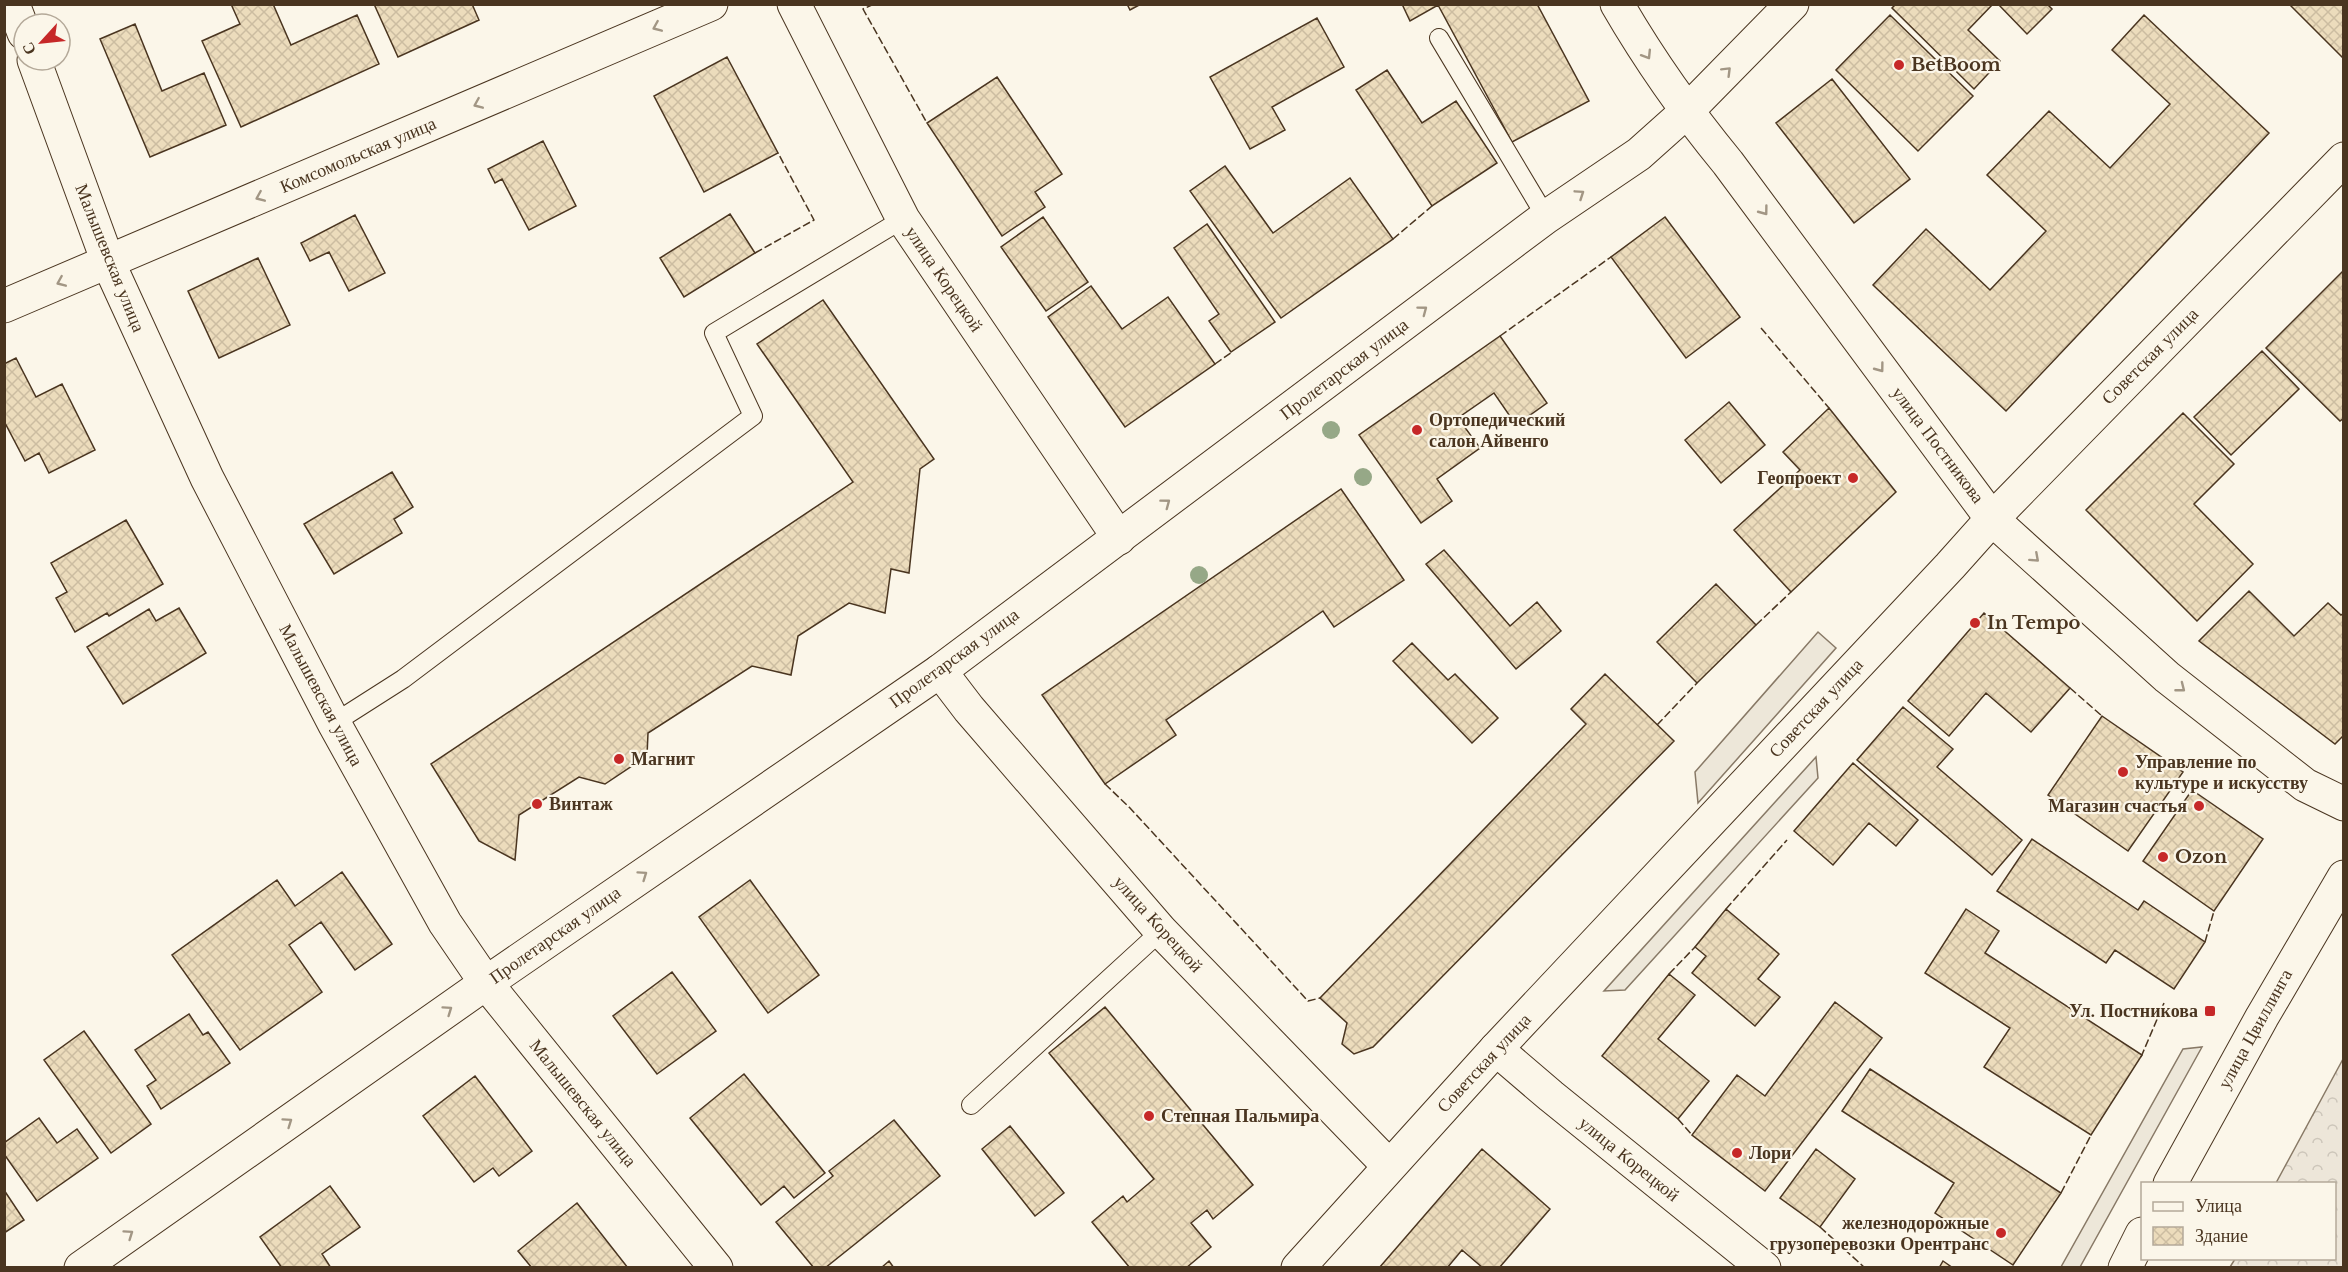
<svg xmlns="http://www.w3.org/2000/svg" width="2348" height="1272" font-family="'Libre Baskerville',serif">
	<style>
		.forest { fill: url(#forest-crowns); stroke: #887966; stroke-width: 1.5 }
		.parking { fill: #ede7d9; stroke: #887966; stroke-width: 1.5 }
		.building { fill: url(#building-cross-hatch); stroke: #4a3520; stroke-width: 1.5 }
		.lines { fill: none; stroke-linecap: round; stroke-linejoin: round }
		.service-casing { stroke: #4a3520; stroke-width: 20 }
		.minor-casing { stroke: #4a3520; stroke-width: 35 }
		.tertiary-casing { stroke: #4a3520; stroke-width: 35 }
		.secondary-casing { stroke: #4a3520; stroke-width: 35 }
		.primary-casing { stroke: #4a3520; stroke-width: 35 }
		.service { stroke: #fbf6e9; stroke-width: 18 }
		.minor { stroke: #fbf6e9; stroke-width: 33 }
		.tertiary { stroke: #fbf6e9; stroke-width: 33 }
		.secondary { stroke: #fbf6e9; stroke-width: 33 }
		.primary { stroke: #fbf6e9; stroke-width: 33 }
		.fence { stroke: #4a3520; stroke-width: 1.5; stroke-dasharray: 8 3; stroke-linecap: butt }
		.tree { fill: #96a887 }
		.oneway { stroke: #a29684 }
		.poi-dot { fill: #c62828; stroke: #fbf6e9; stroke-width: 2 }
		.labels { text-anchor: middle; stroke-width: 4.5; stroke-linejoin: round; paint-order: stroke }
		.poi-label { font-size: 18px; font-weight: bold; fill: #4a3520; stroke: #fbf6e9; text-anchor: start }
		.street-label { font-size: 18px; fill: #4a3520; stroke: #fbf6e9 }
	</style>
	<defs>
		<pattern id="forest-crowns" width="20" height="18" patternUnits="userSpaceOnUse" patternTransform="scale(1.5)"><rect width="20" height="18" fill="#ede6d9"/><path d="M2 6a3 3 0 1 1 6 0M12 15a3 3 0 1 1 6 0" fill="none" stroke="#cdc6ba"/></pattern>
		<pattern id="building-cross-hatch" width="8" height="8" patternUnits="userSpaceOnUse" patternTransform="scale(1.5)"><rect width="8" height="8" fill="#ecdcbc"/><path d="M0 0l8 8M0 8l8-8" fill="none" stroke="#ccbda1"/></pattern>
	</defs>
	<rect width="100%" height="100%" fill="#fbf6e9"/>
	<path class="forest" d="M2343 1059V1267H2230L2235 1259 2334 1258V1184L2276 1183Z"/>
	<path class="parking" d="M1818 632 1836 648 1698 803 1695 772Z
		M1816 757 1818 778 1625 990 1604 991Z
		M2202 1047 2080 1267H2061L2183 1049Z"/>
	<path class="building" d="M231 4H273L291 45 357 15 379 64 241 127 202 41 240 24Z
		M374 4H472L479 20 398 57Z
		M1127 4H1141L1130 10Z
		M1402 4H1537L1589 101 1512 142 1438 5 1410 21Z
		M1896 4H1993L1968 30 2000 61 1974 89 1892 8Z
		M1998 4H2047L2052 9 2027 34Z
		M2289 4H2344V58H2343Z
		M1890 15 1973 96 1918 151 1836 70Z
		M2144 15 2269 133 2006 411 1873 285 1926 229 1990 290 2046 231 1987 175 2049 111 2110 168 2170 104 2112 50Z
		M1317 18 1344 67 1272 107 1285 130 1250 149 1210 77Z
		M135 24 162 91 204 73 226 125 150 157 100 39Z
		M727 57 778 153 704 192 654 96Z
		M1387 70 1422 123 1456 101 1497 163 1432 206 1356 90Z
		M997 77 1062 174 1035 192 1045 207 1002 236 927 123Z
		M1832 79 1910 179 1854 223 1776 123Z
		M543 141 576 206 529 230 502 179 495 183 488 169Z
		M1225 166 1273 233 1350 178 1393 239 1281 318 1190 191Z
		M730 214 755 253 684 297 660 258Z
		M355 215 385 273 349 291 329 252 310 261 301 243Z
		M1043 217 1088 282 1046 311 1001 247Z
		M1665 217 1740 317 1686 358 1611 257Z
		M1207 224 1275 322 1231 352 1209 321 1219 314 1174 248Z
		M258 258 290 325 219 358 188 291Z
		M2344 270V418L2340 421 2266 348Z
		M1091 286 1122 329 1168 297 1215 364 1125 427 1048 317Z
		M823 300 934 459 920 469 909 573 891 569 885 613 849 603 798 636 791 675 752 666 648 733 647 756 605 784 579 777 519 815 515 860 479 841 431 764 853 482 757 344Z
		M1500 336 1547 403 1516 425 1494 393 1458 418 1480 448 1437 479 1452 501 1421 523 1359 435Z
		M2262 351 2299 389 2231 455 2194 417Z
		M16 358 36 397 62 384 95 450 49 473 39 453 25 461 4 421V364Z
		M1729 402 1765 445 1721 483 1685 440Z
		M1829 408 1896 492 1791 592 1734 530 1800 470 1783 452Z
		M2183 413 2234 464 2194 504 2253 564 2197 621 2086 510Z
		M392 472 413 507 394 519 402 533 334 574 304 524Z
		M1341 489 1404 580 1334 627 1323 611 1166 720 1176 735 1105 784 1042 695Z
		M126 520 163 584 109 616 107 613 75 632 56 598 67 592 51 563Z
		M1444 550 1510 626 1537 602 1561 631 1516 669 1426 564Z
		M1716 584 1756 625 1697 683 1657 642Z
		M2249 591 2294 636 2328 603 2341 615 2344 613V735L2335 744 2199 641Z
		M179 608 206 653 123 704 87 647 149 609 156 621Z
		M1984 613 2070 688 2031 732 1986 693 1949 736 1908 701Z
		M1412 643 1448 680 1455 674 1498 718 1472 743 1393 661Z
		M1605 674 1674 741 1373 1047 1354 1054 1342 1044 1347 1023 1320 998 1586 724 1571 709Z
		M1903 707 1953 749 1937 767 2022 840 1992 875 1857 760Z
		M2102 716 2183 772 2128 851 2048 795Z
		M1853 763 1918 820 1896 846 1869 823 1833 865 1794 831Z
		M2192 790 2263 839 2214 911 2143 861Z
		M2032 839 2138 910 2144 901 2205 942 2174 989 2115 950 2106 963 1997 891Z
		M342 872 392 944 355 970 321 922 289 945 322 992 240 1050 172 955 277 880 295 906Z
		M750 880 819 975 768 1013 699 917Z
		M1726 909 1779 954 1758 979 1780 997 1755 1026 1692 973 1706 956 1695 947Z
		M1966 909 1999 931 1985 953 2142 1055 2091 1135 1984 1067 2010 1028 1925 973Z
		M672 972 716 1031 657 1074 613 1016Z
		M1669 974 1695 995 1658 1039 1709 1081 1678 1119 1602 1056Z
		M1835 1002 1882 1038 1765 1191 1692 1135 1737 1075 1765 1096Z
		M1105 1007 1253 1185 1213 1219 1207 1210 1191 1223 1211 1247 1186 1268H1130L1092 1222 1123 1196 1127 1202 1154 1179 1049 1053Z
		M189 1014 203 1035 208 1032 230 1063 161 1109 147 1086 156 1080 135 1050Z
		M84 1031 151 1124 111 1153 44 1060Z
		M1870 1069 2061 1193 2013 1265 1935 1213 1954 1183 1842 1111Z
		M744 1074 825 1173 794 1198 784 1186 761 1205 690 1118Z
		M475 1076 532 1151 499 1176 493 1168 474 1182 423 1116Z
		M39 1118 57 1143 77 1129 98 1158 37 1201 4 1154V1143Z
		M894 1120 940 1176 825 1268H814L776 1222 833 1176 829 1171Z
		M1010 1126 1064 1193 1035 1216 982 1149Z
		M1482 1149 1550 1209 1499 1268H1483L1462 1250 1447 1268H1379Z
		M1816 1149 1855 1179 1820 1227 1780 1198Z
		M330 1186 360 1227 322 1254 331 1268H282L260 1237Z
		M4 1190 24 1220 4 1233Z
		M577 1203 628 1268H532L518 1251Z
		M889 1261 894 1268H881Z
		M1943 1261 1953 1268H1939Z"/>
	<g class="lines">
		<defs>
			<path id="service" d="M1439 38 1546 217
				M334 723 403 679 753 416 714 333 903 219
				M971 1105 1161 931"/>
			<path id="minor" d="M13 4 24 33
				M34 60 108 262 207 478 334 723 445 923 486 983 716 1268
				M1992 519 2344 159
				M940 671 969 709 1161 931 1389 1166
				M1496 1049 1551 1096 1764 1268"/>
			<path id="tertiary" d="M794 4 903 219 1119 538
				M1298 1268 1496 1049 1950 566 1992 519"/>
			<path id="secondary" d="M4 306 711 4
				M81 1268 486 983 940 671 1546 217 1639 154 1686 112 1792 4"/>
			<path id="primary" d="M1617 4C1650 61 1686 112 1728 163L1992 519 2167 677 2305 785 2344 804
				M2170 1184 2262 1017 2344 877
				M2125 1268 2142 1234"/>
		</defs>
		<use href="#service" class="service-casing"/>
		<use href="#minor" class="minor-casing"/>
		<use href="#tertiary" class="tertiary-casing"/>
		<use href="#secondary" class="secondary-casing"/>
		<use href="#primary" class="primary-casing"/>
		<use href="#service" class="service"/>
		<use href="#minor" class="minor"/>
		<use href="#tertiary" class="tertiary"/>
		<use href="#secondary" class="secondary"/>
		<use href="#primary" class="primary"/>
		<path class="fence" d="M874 4 863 9 927 123
			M1393 239 1432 206
			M755 253 814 220 778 153
			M1761 328 1829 408
			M1500 336 1611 257
			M1215 364 1232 352
			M1756 625 1791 592
			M2070 688 2102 716
			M1657 725 1697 683
			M1105 784 1130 808 1308 1001 1320 998
			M1726 909 1787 840
			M2205 942 2214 911
			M1669 974 1695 947
			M2141 1057 2164 1003
			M1678 1119 1692 1135
			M2061 1193 2091 1135
			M1820 1227 1865 1268"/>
	</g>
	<g class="tree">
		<circle cx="1331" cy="430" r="9"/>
		<circle cx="1363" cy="477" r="9"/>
		<circle cx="1199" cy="575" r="9"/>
	</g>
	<defs><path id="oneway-chevron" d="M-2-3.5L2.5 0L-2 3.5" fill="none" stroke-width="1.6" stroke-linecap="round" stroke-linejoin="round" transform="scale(1.5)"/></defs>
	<g class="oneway">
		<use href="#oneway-chevron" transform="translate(657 27) rotate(157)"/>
		<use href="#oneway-chevron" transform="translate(1647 55) rotate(58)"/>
		<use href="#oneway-chevron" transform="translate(1727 71) rotate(-45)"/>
		<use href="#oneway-chevron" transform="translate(478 104) rotate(157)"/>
		<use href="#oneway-chevron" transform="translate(1580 194) rotate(-34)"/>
		<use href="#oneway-chevron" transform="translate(260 197) rotate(157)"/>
		<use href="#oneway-chevron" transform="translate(1764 211) rotate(53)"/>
		<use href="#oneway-chevron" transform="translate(61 282) rotate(157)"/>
		<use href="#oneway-chevron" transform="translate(1423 310) rotate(-37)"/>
		<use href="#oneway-chevron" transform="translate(1880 368) rotate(53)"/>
		<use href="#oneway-chevron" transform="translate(1166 503) rotate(-37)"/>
		<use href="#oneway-chevron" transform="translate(2035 558) rotate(42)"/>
		<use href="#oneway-chevron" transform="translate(2181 688) rotate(38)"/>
		<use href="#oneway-chevron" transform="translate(643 875) rotate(-35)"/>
		<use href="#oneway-chevron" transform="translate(448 1010) rotate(-35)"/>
		<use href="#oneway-chevron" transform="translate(288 1122) rotate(-35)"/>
		<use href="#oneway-chevron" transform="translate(129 1234) rotate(-35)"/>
	</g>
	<g class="poi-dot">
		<circle cx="1899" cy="65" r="6"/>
		<circle cx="1417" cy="430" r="6"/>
		<circle cx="1853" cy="478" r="6"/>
		<circle cx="1975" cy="623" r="6"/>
		<circle cx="619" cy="759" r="6"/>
		<circle cx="2123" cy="772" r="6"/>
		<circle cx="537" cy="804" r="6"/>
		<circle cx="2199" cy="806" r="6"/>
		<circle cx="2163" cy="857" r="6"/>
		<rect x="2204" y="1005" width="12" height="12" rx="3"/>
		<circle cx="1149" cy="1116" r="6"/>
		<circle cx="1737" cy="1153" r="6"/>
		<circle cx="2001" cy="1233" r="6"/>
	</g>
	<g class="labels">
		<g class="poi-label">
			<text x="1911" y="71">BetBoom</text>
			<text x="1429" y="426">Ортопедический<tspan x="1429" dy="21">салон Айвенго</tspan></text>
			<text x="1841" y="484" text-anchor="end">Геопроект</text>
			<text x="1987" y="629">In Tempo</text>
			<text x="631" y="765">Магнит</text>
			<text x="2135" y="768">Управление по<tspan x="2135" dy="21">культуре и искусству</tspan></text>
			<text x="549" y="810">Винтаж</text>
			<text x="2187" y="812" text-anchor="end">Магазин счастья</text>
			<text x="2175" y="863">Ozon</text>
			<text x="2198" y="1017" text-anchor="end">Ул. Постникова</text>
			<text x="1161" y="1122">Степная Пальмира</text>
			<text x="1749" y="1159">Лори</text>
			<text x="1989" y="1229" text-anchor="end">железнодорожные<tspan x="1989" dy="21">грузоперевозки Орентранс</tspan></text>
		</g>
		<g class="street-label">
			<text transform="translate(358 155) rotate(-23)" y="6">Комсомольская улица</text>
			<text transform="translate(110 258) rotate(68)" y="6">Малышевская улица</text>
			<text transform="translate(944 279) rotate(56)" y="6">улица Корецкой</text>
			<text transform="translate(2150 356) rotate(-45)" y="6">Советская улица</text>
			<text transform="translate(1344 369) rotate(-37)" y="6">Пролетарская улица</text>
			<text transform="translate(1938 445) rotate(53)" y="6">улица Постникова</text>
			<text transform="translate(954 658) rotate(-36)" y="6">Пролетарская улица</text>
			<text transform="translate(321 695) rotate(62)" y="6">Малышевская улица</text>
			<text transform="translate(1816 708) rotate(-47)" y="6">Советская улица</text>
			<text transform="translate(1158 924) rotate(48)" y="6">улица Корецкой</text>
			<text transform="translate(555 935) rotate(-35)" y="6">Пролетарская улица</text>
			<text transform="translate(2255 1029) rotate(-61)" y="6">улица Цвиллинга</text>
			<text transform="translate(1484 1063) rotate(-47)" y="6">Советская улица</text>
			<text transform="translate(583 1103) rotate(51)" y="6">Малышевская улица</text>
			<text transform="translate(1629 1159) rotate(39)" y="6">улица Корецкой</text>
		</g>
	</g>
	<rect width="2348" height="1272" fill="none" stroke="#4a3520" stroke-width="12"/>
	<rect x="2141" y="1182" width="195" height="78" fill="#fbf6e9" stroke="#b4a999" stroke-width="1.5"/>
	<rect x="2153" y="1202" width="30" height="9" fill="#fbf6e9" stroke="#b4a999" stroke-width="1.5"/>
	<text x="2195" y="1212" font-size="18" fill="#4a3520">Улица</text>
	<rect x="2153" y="1227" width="30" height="18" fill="url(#building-cross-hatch)" stroke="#b4a999" stroke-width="1.5"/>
	<text x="2195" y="1242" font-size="18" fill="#4a3520">Здание</text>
	<g transform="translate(42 42) rotate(243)"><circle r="28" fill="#fbf6e9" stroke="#b4a999" stroke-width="1.5"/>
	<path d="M0-4.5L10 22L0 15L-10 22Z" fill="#c62828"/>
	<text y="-9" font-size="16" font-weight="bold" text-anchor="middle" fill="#4a3520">С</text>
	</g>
</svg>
